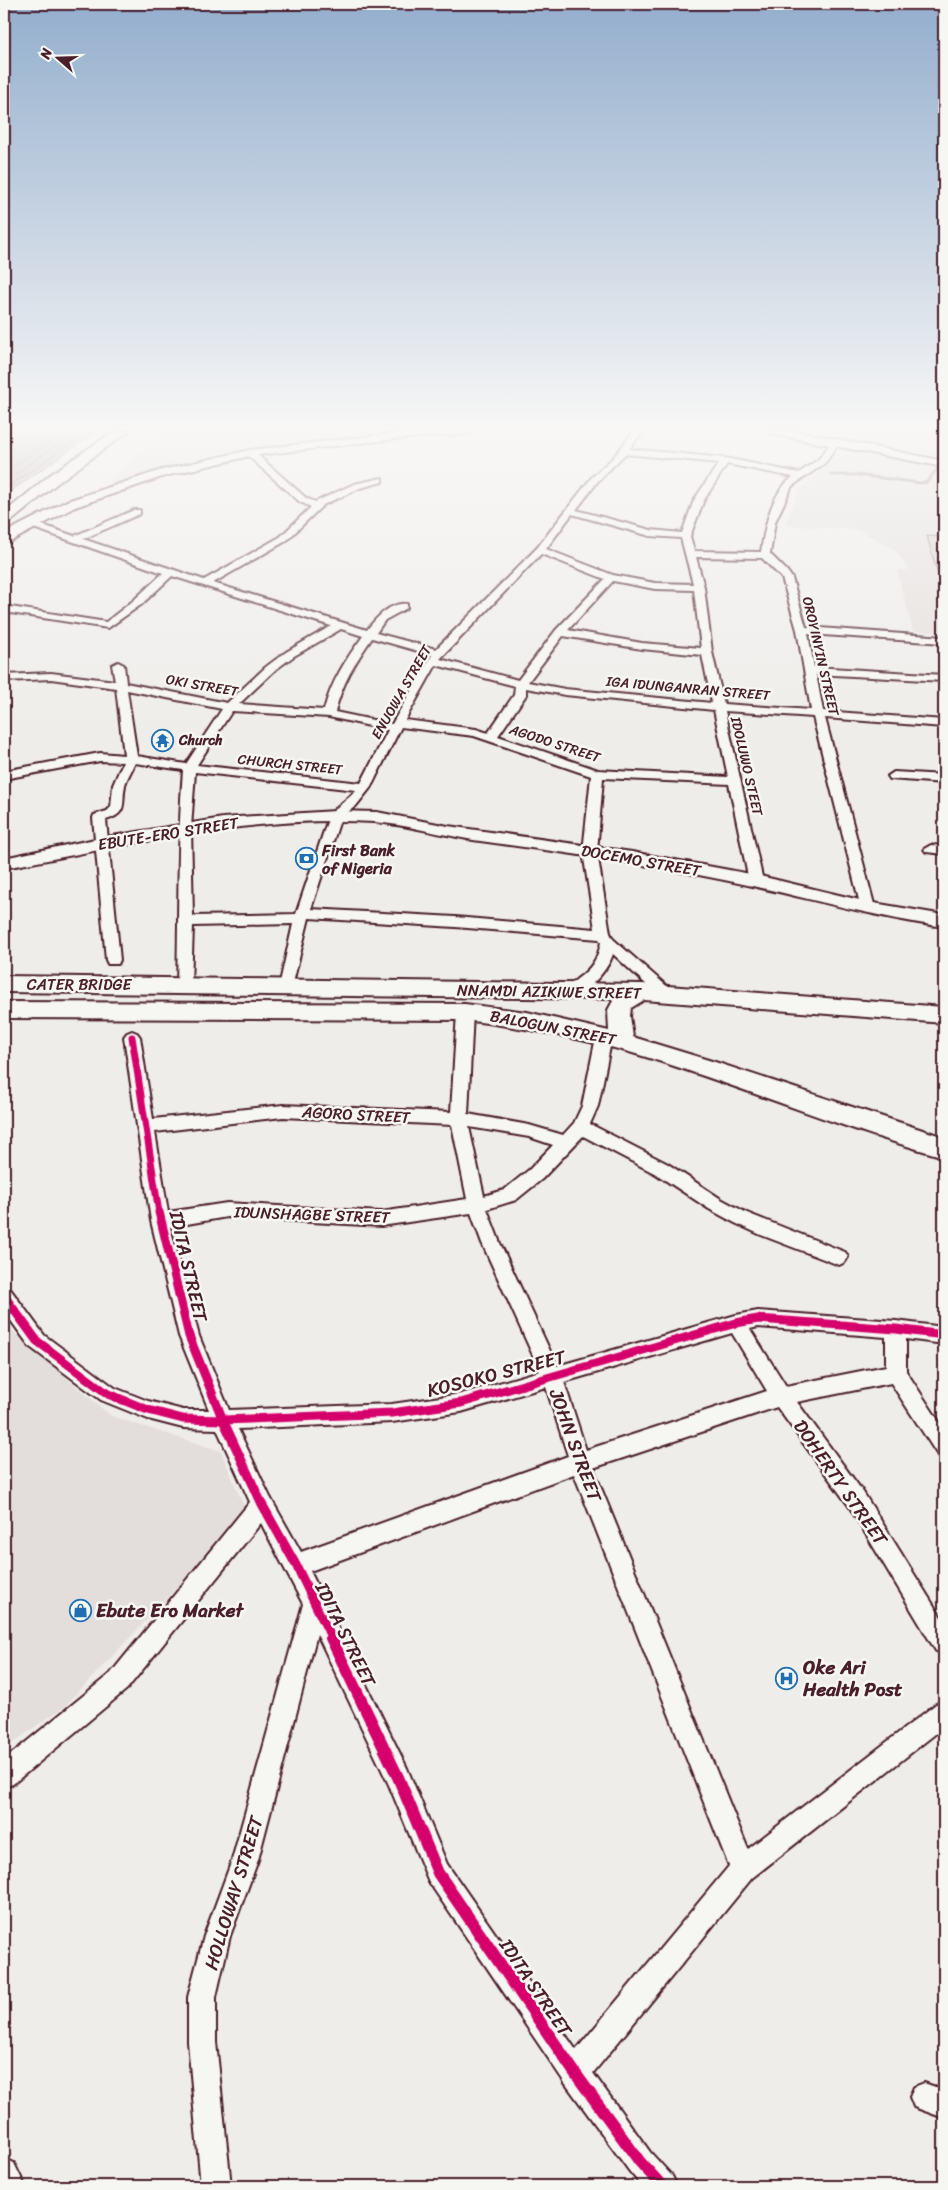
<svg xmlns="http://www.w3.org/2000/svg" width="948" height="2190" font-family="Sriracha,sans-serif">
	<style>
		.built { fill: #e3dedc }
		.green { fill: #d7cfce; stroke: #90777c }
		.water { fill: #b4a4a5; stroke: #8a6f74 }
		.lines { fill: none; stroke-linecap: round; stroke-linejoin: round }
		.shore { stroke: #74545c; stroke-width: 1 }
		.stream { stroke: #8a6f74; stroke-width: 3 }
		.minor-casing { stroke: #4a1f2b; stroke-width: 4 }
		.tertiary-casing { stroke: #4a1f2b; stroke-width: 4 }
		.secondary-casing { stroke: #4a1f2b; stroke-width: 4 }
		.primary-casing { stroke: #4a1f2b; stroke-width: 4 }
		.minor { fill: #f6f6f2; fill-rule: evenodd }
		.tertiary { fill: #f6f6f2; fill-rule: evenodd }
		.secondary { fill: #f6f6f2; fill-rule: evenodd }
		.primary { fill: #f6f6f2; fill-rule: evenodd }
		.cycleway-far2-casing { stroke: #f6f6f2; stroke-width: 10 }
		.cycleway-far1-casing { stroke: #f6f6f2; stroke-width: 12 }
		.cycleway-casing { stroke: #f6f6f2; stroke-width: 15 }
		.cycleway-far2 { stroke: #d6006c; stroke-width: 7 }
		.cycleway-far1 { stroke: #d6006c; stroke-width: 9 }
		.cycleway { stroke: #d6006c; stroke-width: 12 }
		.labels { text-anchor: middle; stroke-width: 5; stroke-linejoin: round; paint-order: stroke }
		.far-street-label { font-size: 14px; fill: #4a1f2b; stroke: #f6f6f2 }
		.far-poi-label { font-size: 14px; font-weight: bold; fill: #4a1f2b; stroke: #f6f6f2; text-anchor: start }
		.street-label { font-size: 16px; fill: #4a1f2b; stroke: #f6f6f2 }
		.poi-label { font-size: 16px; font-weight: bold; fill: #4a1f2b; stroke: #f6f6f2; text-anchor: start }
		.near-street-label { font-size: 19px; fill: #4a1f2b; stroke: #f6f6f2 }
		.near-poi-label { font-size: 19px; font-weight: bold; fill: #4a1f2b; stroke: #f6f6f2; text-anchor: start }
	</style>
	<rect width="100%" height="100%" fill="#efedea"/>
	<filter id="ink" filterUnits="userSpaceOnUse"><feTurbulence type="fractalNoise" baseFrequency=".02" numOctaves="2"/><feDisplacementMap in="SourceGraphic" scale="10" xChannelSelector="R" yChannelSelector="G"/><feConvolveMatrix kernelMatrix="1 2 1 2 8 2 1 2 1" color-interpolation-filters="sRGB"/></filter>
	<g filter="url(#ink)">
		<path class="built" d="M161 431H408L236 451 182 463 110 485 109 481 123 470Z
			M826 431H944V537L927 536 937 572 944 573V633L913 631 897 570H909L894 549 859 530 785 525 799 490 854 437Z
			M4 1324 111 1416 221 1451 247 1514 65 1706 4 1749Z"/>
		<path class="green" d="M927 536 944 537V573L937 572Z"/>
		<path class="water" d="M4 431H97L4 496Z"/>
		<g class="lines">
			<path class="shore" d="M4 473 64 431
				M4 482 77 431
				M4 490 88 431"/>
			<path class="stream" d="M831 475H857L920 483 927 482 936 470 944 465"/>
			<defs>
				<path id="minor" d="M634 431H643L629 449 725 458 799 473 819 459 833 440H839L840 442 825 463 792 486 775 522 770 554 787 571 792 578 806 627 944 637V643L808 634 814 667 944 675V681L816 674 823 711 944 720V727L825 718 875 908 873 911H863L861 908 813 717 725 711 763 881 761 884 756 885 749 881 729 784 603 778 597 852 610 933 613 939 670 989 673 993 670 997H660L613 954C608 970 584 999 567 994L565 990C568 985 572 983 577 979 591 969 598 959 601 942L599 939 455 927 309 918 291 991H281L279 987 293 924 193 926 191 985 189 989H179L177 985C179 913 177 842 183 770L135 763C132 770 127 778 125 785 121 804 129 813 106 820L120 960 118 964H108L106 960 93 818 94 815 107 811 111 807 113 785 123 762 100 761 4 779V771L100 753 124 755 116 688 51 679 4 681V675L51 673 115 681 112 665 118 662 124 665 126 683 227 703 267 666 286 652 331 626 172 576 142 604 108 628 4 612V606L106 622 134 600 163 573 28 526V522H34L74 536 134 510H140V514L83 539 204 580 280 537 311 507 300 502 247 455V451H253L306 498 315 502 354 484 382 478V482L360 488 323 505 286 541 213 583 367 630C375 619 391 601 407 604V608L385 620 376 633 436 649 537 548 592 477 613 458ZM625 454 719 463 694 500 682 533 651 530 576 510 598 481ZM727 464 793 477C771 493 765 526 761 552L694 551 690 536 704 500ZM572 514 650 536 681 538 693 584 655 583 613 575 546 549ZM541 554 605 579 556 630 518 680 440 659ZM696 557 762 558 782 578 797 630 811 710 724 704 712 652 704 587ZM613 581 655 589 694 590 701 648 642 643 568 630ZM341 629 363 636C346 659 331 682 324 710L239 704 275 670 294 656ZM563 636 642 649 702 655 712 703 565 689 528 682ZM372 638 432 655 392 724 335 712C342 684 355 662 372 638ZM436 665 515 686 514 695 488 733 476 729 405 720ZM526 688 565 695 714 710 728 777 598 770 498 736 526 695ZM127 690 222 709 186 764 137 756ZM232 711 329 717 388 730 361 783 197 765ZM401 727 474 736 591 776 583 852 595 929 455 917 311 909 341 817 356 806 371 787ZM195 772 356 790C348 800 336 806 329 816L296 914 193 916 191 828Z
					M894 772 944 775V783L890 779 888 776Z
					M931 845 944 846V854L926 852 924 849Z
					M465 1007 470 1008 473 1012 468 1114 529 1125 563 1135 574 1123 582 1106 596 1037 599 1033 604 1031 609 1033 612 1037 598 1106 590 1124 668 1164 721 1199 747 1213 845 1252 848 1257 845 1262 839 1265 761 1235 735 1223 709 1209 656 1174 583 1136 542 1179 516 1200 487 1209 500 1243 557 1366 736 1315 758 1311 896 1321 944 1327V1344L906 1339V1371L944 1429V1457L937 1454 891 1383 797 1402 863 1492 944 1622V1654L936 1651 849 1506 777 1407 593 1468 748 1849 936 1704 944 1700V1727L752 1878 593 2073 650 2152 672 2176 677 2186H642L630 2172 565 2083 429 1882 389 1785 317 1634 258 1860 230 1936 216 1997V2042L231 2186H201L188 2042V1997L204 1936 232 1860 303 1604 261 1523 127 1689 13 1784 4 1787V1760L111 1673 250 1502 217 1429 183 1428 148 1419 101 1400 30 1347 4 1311V1288L11 1290 44 1335 115 1388 148 1401 183 1410H209L179 1336 151 1221 124 1037 127 1033 132 1031 137 1033 140 1037 153 1119 283 1105 451 1112 457 1012 460 1008ZM283 1117 452 1125 467 1199 381 1212 227 1203 168 1212 155 1132ZM469 1127 529 1137 553 1145 530 1169 504 1190 484 1196ZM471 1213 482 1243 540 1371 461 1394 392 1404 229 1410 199 1336 170 1227 227 1217 381 1226ZM758 1327 886 1337V1366L786 1386 750 1329ZM732 1333 767 1391 586 1450 564 1382ZM546 1387 568 1456 301 1552 270 1497 238 1429 392 1422 461 1412ZM574 1474 729 1866 576 2050 447 1864 407 1768 310 1571Z
					M924 2083 944 2090V2118L914 2107 910 2097 914 2087Z
					M4 2158 14 2163 25 2186H4Z"/>
				<path id="tertiary" d="M415 431H474L469 434 395 439 250 456 165 476 75 507 4 545V535L8 531 67 501 162 470 250 450Z
					M767 431H796L944 461V467L772 434Z
					M335 811 377 812 448 826 632 852 756 875 868 902 944 915V927C881 918 819 901 757 887 663 866 568 853 473 840 441 835 404 824 374 822 248 815 126 846 4 868V858L100 838 223 818Z"/>
				<path id="secondary" d="M4 976 642 984 944 1007V1023L644 1000 631 1008 630 1016 633 1037 715 1062 944 1137V1157C843 1129 746 1088 646 1057 587 1039 527 1028 465 1020L4 1018V1002L465 1004 527 1012 609 1031 608 1010 614 999 4 992Z"/>
				<path id="primary" d="M114 431H129L60 481 9 523 4 524V513L50 475Z"/>
			</defs>
			<use href="#minor" class="minor-casing"/>
			<use href="#tertiary" class="tertiary-casing"/>
			<use href="#secondary" class="secondary-casing"/>
			<use href="#primary" class="primary-casing"/>
			<use href="#minor" class="minor"/>
			<use href="#tertiary" class="tertiary"/>
			<use href="#secondary" class="secondary"/>
			<use href="#primary" class="primary"/>
			<defs>
				<path id="cycleway-far2" d="M132 1037 159 1213"/>
				<path id="cycleway-far1" d="M159 1212 189 1336 223 1420 262 1504 296 1565 332 1639
					M4 1296 37 1341 108 1394 148 1410 183 1419 223 1420 392 1413 461 1403 736 1323 758 1319 896 1329 944 1335"/>
				<path id="cycleway" d="M331 1638 398 1777 438 1873 575 2073 640 2162 662 2186"/>
			</defs>
			<use href="#cycleway-far2" class="cycleway-far2-casing"/>
			<use href="#cycleway-far1" class="cycleway-far1-casing"/>
			<use href="#cycleway" class="cycleway-casing"/>
			<use href="#cycleway-far2" class="cycleway-far2"/>
			<use href="#cycleway-far1" class="cycleway-far1"/>
			<use href="#cycleway" class="cycleway"/>
		</g>
	</g>
	<linearGradient id="sky" x2="0" y2="1"><stop stop-color="#93aecd"/><stop offset="0.58" stop-color="#f8f7f6"/><stop offset="1" stop-color="#f8f7f6" stop-opacity="0"/></linearGradient>
	<rect width="948" height="738" fill="url(#sky)"/>
	<defs>
		<symbol id="temple-ring" viewBox="-11 -11 22 22"><circle r="9.5" fill="#f6f6f2" stroke="#1f6fb2" stroke-width="1.5"/><path d="M0-6L5-2H3V0L6.5 2.5H4V6H1.5V3h-3V6H-4V2.5H-6.5L-3 0V-2H-5Z" fill="#1f6fb2"/></symbol>
		<symbol id="bank-ring" viewBox="-11 -11 22 22"><circle r="9.5" fill="#f6f6f2" stroke="#1f6fb2" stroke-width="1.5"/><path d="M-6-4H6V4H-6ZM0-2.3a2.3 2.3 0 1 0 0 4.6a2.3 2.3 0 1 0 0-4.6Z" fill="#1f6fb2"/></symbol>
		<symbol id="shop-ring" viewBox="-11 -11 22 22"><circle r="9.5" fill="#f6f6f2" stroke="#1f6fb2" stroke-width="1.5"/><path d="M-5-2.5h2.3a2.7 3.5 0 0 1 5.4 0H5L5.5 6h-11ZM-1.5-2.5h3a1.5 2.3 0 0 0-3 0Z" fill="#1f6fb2"/></symbol>
		<symbol id="hospital-ring" viewBox="-11 -11 22 22"><circle r="9.5" fill="#f6f6f2" stroke="#1f6fb2" stroke-width="1.5"/><path d="M-5-5h3v3.5h4V-5h3V5h-3V1.5h-4V5h-3Z" fill="#1f6fb2"/></symbol>
	</defs>
	<g fill-rule="evenodd">
		<use href="#temple-ring" x="150" y="728" width="25" height="25"/>
		<use href="#bank-ring" x="294" y="846" width="25" height="25"/>
		<use href="#shop-ring" x="68" y="1598" width="25" height="25"/>
		<use href="#hospital-ring" x="774" y="1666" width="25" height="25"/>
	</g>
	<g class="labels">
		<g class="far-street-label">
			<text transform="translate(821 656) rotate(77)" y="5">OROYINYIN STREET</text>
			<text transform="translate(202 685) rotate(10)" y="5">OKI STREET</text>
			<text transform="translate(688 688) rotate(5)" y="5">IGA IDUNGANRAN STREET</text>
			<text transform="translate(401 692) rotate(-60)" y="5">ENUOWA STREET</text>
			<text transform="translate(555 743) rotate(18)" y="5">AGODO STREET</text>
			<text transform="translate(290 764) rotate(6)" y="5">CHURCH STREET</text>
			<text transform="translate(747 766) rotate(77)" y="5">IDOLUWO STEET</text>
		</g>
		<g class="far-poi-label">
			<text x="179" y="745">Church</text>
		</g>
		<g class="street-label">
			<text transform="translate(168 833) rotate(-9)" y="6">EBUTE-ERO STREET</text>
			<text transform="translate(641 860) rotate(10)" y="6">DOCEMO STREET</text>
			<text x="79" y="990">CATER BRIDGE</text>
			<text transform="translate(549 991) rotate(1)" y="6">NNAMDI AZIKIWE STREET</text>
			<text transform="translate(553 1027) rotate(11)" y="6">BALOGUN STREET</text>
			<text transform="translate(356 1114) rotate(3)" y="6">AGORO STREET</text>
			<text transform="translate(312 1214) rotate(2)" y="6">IDUNSHAGBE STREET</text>
		</g>
		<g class="poi-label">
			<text x="322" y="856">First Bank<tspan x="322" dy="18">of Nigeria</tspan></text>
		</g>
		<g class="near-street-label">
			<text transform="translate(189 1266) rotate(77)" y="7">IDITA STREET</text>
			<text transform="translate(496 1373) rotate(-14)" y="7">KOSOKO STREET</text>
			<text transform="translate(576 1445) rotate(70)" y="7">JOHN STREET</text>
			<text transform="translate(841 1482) rotate(55)" y="7">DOHERTY STREET</text>
			<text transform="translate(346 1634) rotate(64)" y="7">IDITA STREET</text>
			<text transform="translate(233 1893) rotate(-73)" y="7">HOLLOWAY STREET</text>
			<text transform="translate(536 1987) rotate(56)" y="7">IDITA STREET</text>
		</g>
		<g class="near-poi-label">
			<text x="96" y="1617">Ebute Ero Market</text>
			<text x="803" y="1674">Oke Ari<tspan x="803" dy="22">Health Post</tspan></text>
		</g>
	</g>
	<rect width="948" height="2190" fill="none" stroke="#f6f6f2" stroke-width="20"/>
	<rect x="10" y="10" width="928" height="2170" fill="none" stroke="#4a1f2b" stroke-width="2" filter="url(#ink)"/>
	<g transform="translate(58 58) rotate(290)" stroke="#f6f6f2" stroke-width="4" paint-order="stroke">
	<path d="M0-4L9 19L0 12L-9 19Z" fill="#4a1f2b"/>
	<text y="-8" font-size="14" font-weight="bold" text-anchor="middle" fill="#4a1f2b">N</text>
	</g>
</svg>
